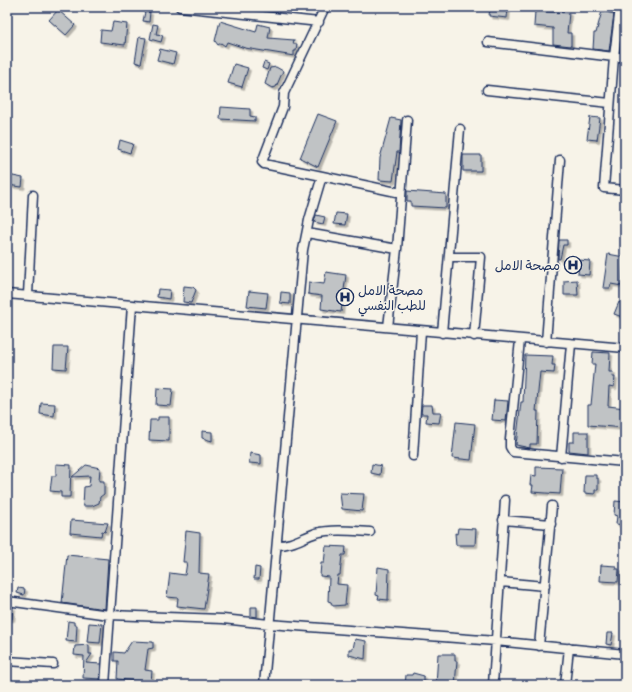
<svg xmlns="http://www.w3.org/2000/svg" width="632" height="692" font-family="Pangolin,'Playpen Sans Arabic',sans-serif">
	<style>
		.building { fill: #c0c3c5; stroke: #1b2f5e; filter: url(#shadow) }
		.lines { fill: none; stroke-linecap: round; stroke-linejoin: round }
		.minor-casing { stroke: #1b2f5e; stroke-width: 11 }
		.minor { stroke: #f7f3e8; stroke-width: 8 }
		.labels { text-anchor: middle; stroke-width: 3; stroke-linejoin: round; paint-order: stroke }
		.poi-label { font-size: 13px; fill: #1b2f5e; stroke: #f7f3e8; text-anchor: end }
	</style>
	<defs>
		<filter id="shadow"><feDropShadow dx="2.5" dy="2.5" stdDeviation="0" flood-color="#0004"/></filter>
	</defs>
	<rect width="100%" height="100%" fill="#f7f3e8"/>
	<filter id="ink" filterUnits="userSpaceOnUse"><feTurbulence type="fractalNoise" baseFrequency=".025" numOctaves="2"/><feDisplacementMap in="SourceGraphic" scale="8" xChannelSelector="R" yChannelSelector="G"/><feConvolveMatrix kernelMatrix="1 2 1 2 8 2 1 2 1" color-interpolation-filters="sRGB"/></filter>
	<g filter="url(#ink)">
		<path class="building" d="M490 7H508L507 18 489 16Z
			M58 10 75 25 66 35 49 20Z
			M535 11 569 13 567 33H571V46L553 44V28L534 26Z
			M602 11 614 14 609 51 593 49 594 33H596Z
			M145 12H150L149 22 143 21Z
			M220 21 256 32 258 24 270 27 268 38 294 40 293 44H297L296 51H294V56L245 48 227 42 225 46 221 43 218 45 215 41Z
			M113 22 127 24 125 45 100 42 101 30 111 31Z
			M153 24 158 25 156 34 163 35 161 42 150 39Z
			M139 37 146 38 141 64 135 62Z
			M160 49 176 53 173 64 157 60Z
			M264 62 269 64 267 70 262 68Z
			M234 64 248 68 242 87 228 83Z
			M276 67 283 71 276 87 272 88 265 84 270 68Z
			M221 107 250 109V116L255 117V121L220 119Z
			M318 114 337 121 318 167 300 158Z
			M590 117 600 118 597 140 587 139Z
			M391 118 401 120 399 152H397L393 181 379 180 380 158Z
			M120 140 133 144 130 153 118 149Z
			M463 155H481V171H463Z
			M8 175 23 178 22 187 7 185Z
			M407 191 446 194V208L411 206V201H407Z
			M336 213 347 214 345 225 334 224Z
			M316 215 325 217 323 224 314 222Z
			M559 240H567V245H563L560 259H558Z
			M608 254 624 257 622 286 611 284 610 288H603Z
			M579 260 590 261 589 275 578 274Z
			M326 272 346 275 341 312 321 309 322 296 308 294 309 282 324 284Z
			M577 280 578 295H564V281Z
			M184 286 193 287 196 290 191 303 183 302Z
			M158 289 170 290 169 299 157 297Z
			M249 291 268 293 266 308 247 306Z
			M281 292 290 293V304L280 303Z
			M619 302 625 305V318L614 314Z
			M54 347H68L66 369 53 368Z
			M593 352 610 353 609 372H613L612 377H615L614 387 609 386 608 406 625 408V428L588 425V405H591L595 364H592Z
			M525 355 553 356 552 365H555L554 373 540 372 536 411H538L537 444H530V448L516 445 521 402H523Z
			M157 388 173 389 171 406 156 405Z
			M494 400 508 401 506 421 492 420Z
			M41 403 55 404 54 416 40 414Z
			M422 405H432L433 412H441L439 423 426 422 427 414H421Z
			M158 417H169V441L149 440 150 420H158Z
			M456 422 475 424 471 460 452 458Z
			M202 431 212 432V441L202 438Z
			M574 432H588V453L569 451V442H574Z
			M250 453 261 455V464L249 463Z
			M56 464 71 465 70 497H61V492L50 491 52 476H56Z
			M372 464 381 466 380 475 371 473Z
			M86 465 100 468 99 481H104V494L100 497 99 503 92 506H83L84 487 89 486 90 476 72 477Z
			M536 467 562 468 560 494 532 492 533 485H530L531 475 536 476Z
			M585 475H596V478H598V490H595V494L584 493Z
			M340 493 364 494 362 511 342 509Z
			M615 501 625 502V525L616 524 617 516 614 515Z
			M71 520 108 523 105 532 102 531 101 536 70 533Z
			M458 528 476 529 475 545H456L455 533 457 534Z
			M186 531 200 533 199 573 209 574 204 609 177 606 178 598 167 597 170 573 185 575 187 562H183Z
			M326 546 346 547 345 555H342L340 575H338L337 584 347 585 345 605 333 606 331 602 328 601 329 577 320 576 321 563H324Z
			M67 555 108 559 105 609 62 603Z
			M601 565 616 566V569H619L618 582 600 581Z
			M255 567 260 568 259 579H254Z
			M378 567 389 569 388 600 378 599 379 596 376 595Z
			M18 588 25 589 24 595 17 593Z
			M7 607H13L12 619H7Z
			M251 607H257V617L251 616Z
			M68 621 74 622V625H77L76 642 66 641Z
			M89 623 102 624 100 643 87 642Z
			M607 633H613L611 645 606 644Z
			M355 639 366 641 365 659 349 655V649H353Z
			M132 641 153 642V648L148 649 145 670 152 671 151 682 117 679 118 661H114V652L124 653Z
			M89 645V654H92L86 663 101 664 100 679 83 678 84 656 74 655 75 646Z
			M438 654H455V661H457L455 685H436Z
			M413 673 424 676V685H405L406 675H412Z"/>
		<g class="lines">
			<defs>
				<path id="minor" d="M180 7 319 22
					M620 7 614 57H625
					M488 42 614 57 604 188 625 190
					M487 90 610 103
					M322 176 401 193
					M307 233 397 249
					M449 257H481L474 336
					M7 294 625 348
					M28 295 33 195
					M388 327 397 249 407 120
					M442 333 460 129
					M520 340 510 439V447L513 452 625 462
					M546 342 560 160
					M413 456 421 331
					M561 457 571 344
					M503 520 551 524
					M277 545C293 545 301 538 316 533 333 529 352 531 370 532
					M500 582 545 586
					M7 601 109 615 223 619 269 624 496 641 625 654
					M539 646 552 506
					M7 661 53 664
					M105 685 132 305
					M264 685 303 250 309 220 322 176 264 164 262 162 283 107 284 93 325 7
					M493 685 505 500
					M565 685 569 648"/>
			</defs>
			<use href="#minor" class="minor-casing"/>
			<use href="#minor" class="minor"/>
		</g>
	</g>
	<defs>
		<symbol id="hospital-ring" viewBox="-11 -11 22 22"><circle r="9.5" fill="#f7f3e8" stroke="#1b2f5e" stroke-width="1.5"/><path d="M-5-5h3v3.5h4V-5h3V5h-3V1.5h-4V5h-3Z" fill="#1b2f5e"/></symbol>
	</defs>
	<g fill-rule="evenodd">
		<use href="#hospital-ring" x="563" y="255" width="20" height="20"/>
		<use href="#hospital-ring" x="335" y="287" width="20" height="20"/>
	</g>
	<g class="labels">
		<g class="poi-label">
			<text x="560" y="270">مصحة الامل</text>
			<text x="358" y="295" text-anchor="start">مصحة الامل<tspan x="358" dy="15">للطب النفسي</tspan></text>
		</g>
	</g>
	<rect width="632" height="692" fill="none" stroke="#f7f3e8" stroke-width="24"/>
	<rect x="12" y="12" width="608" height="668" fill="none" stroke="#1b2f5e" stroke-width="1.5" filter="url(#ink)"/>
</svg>
